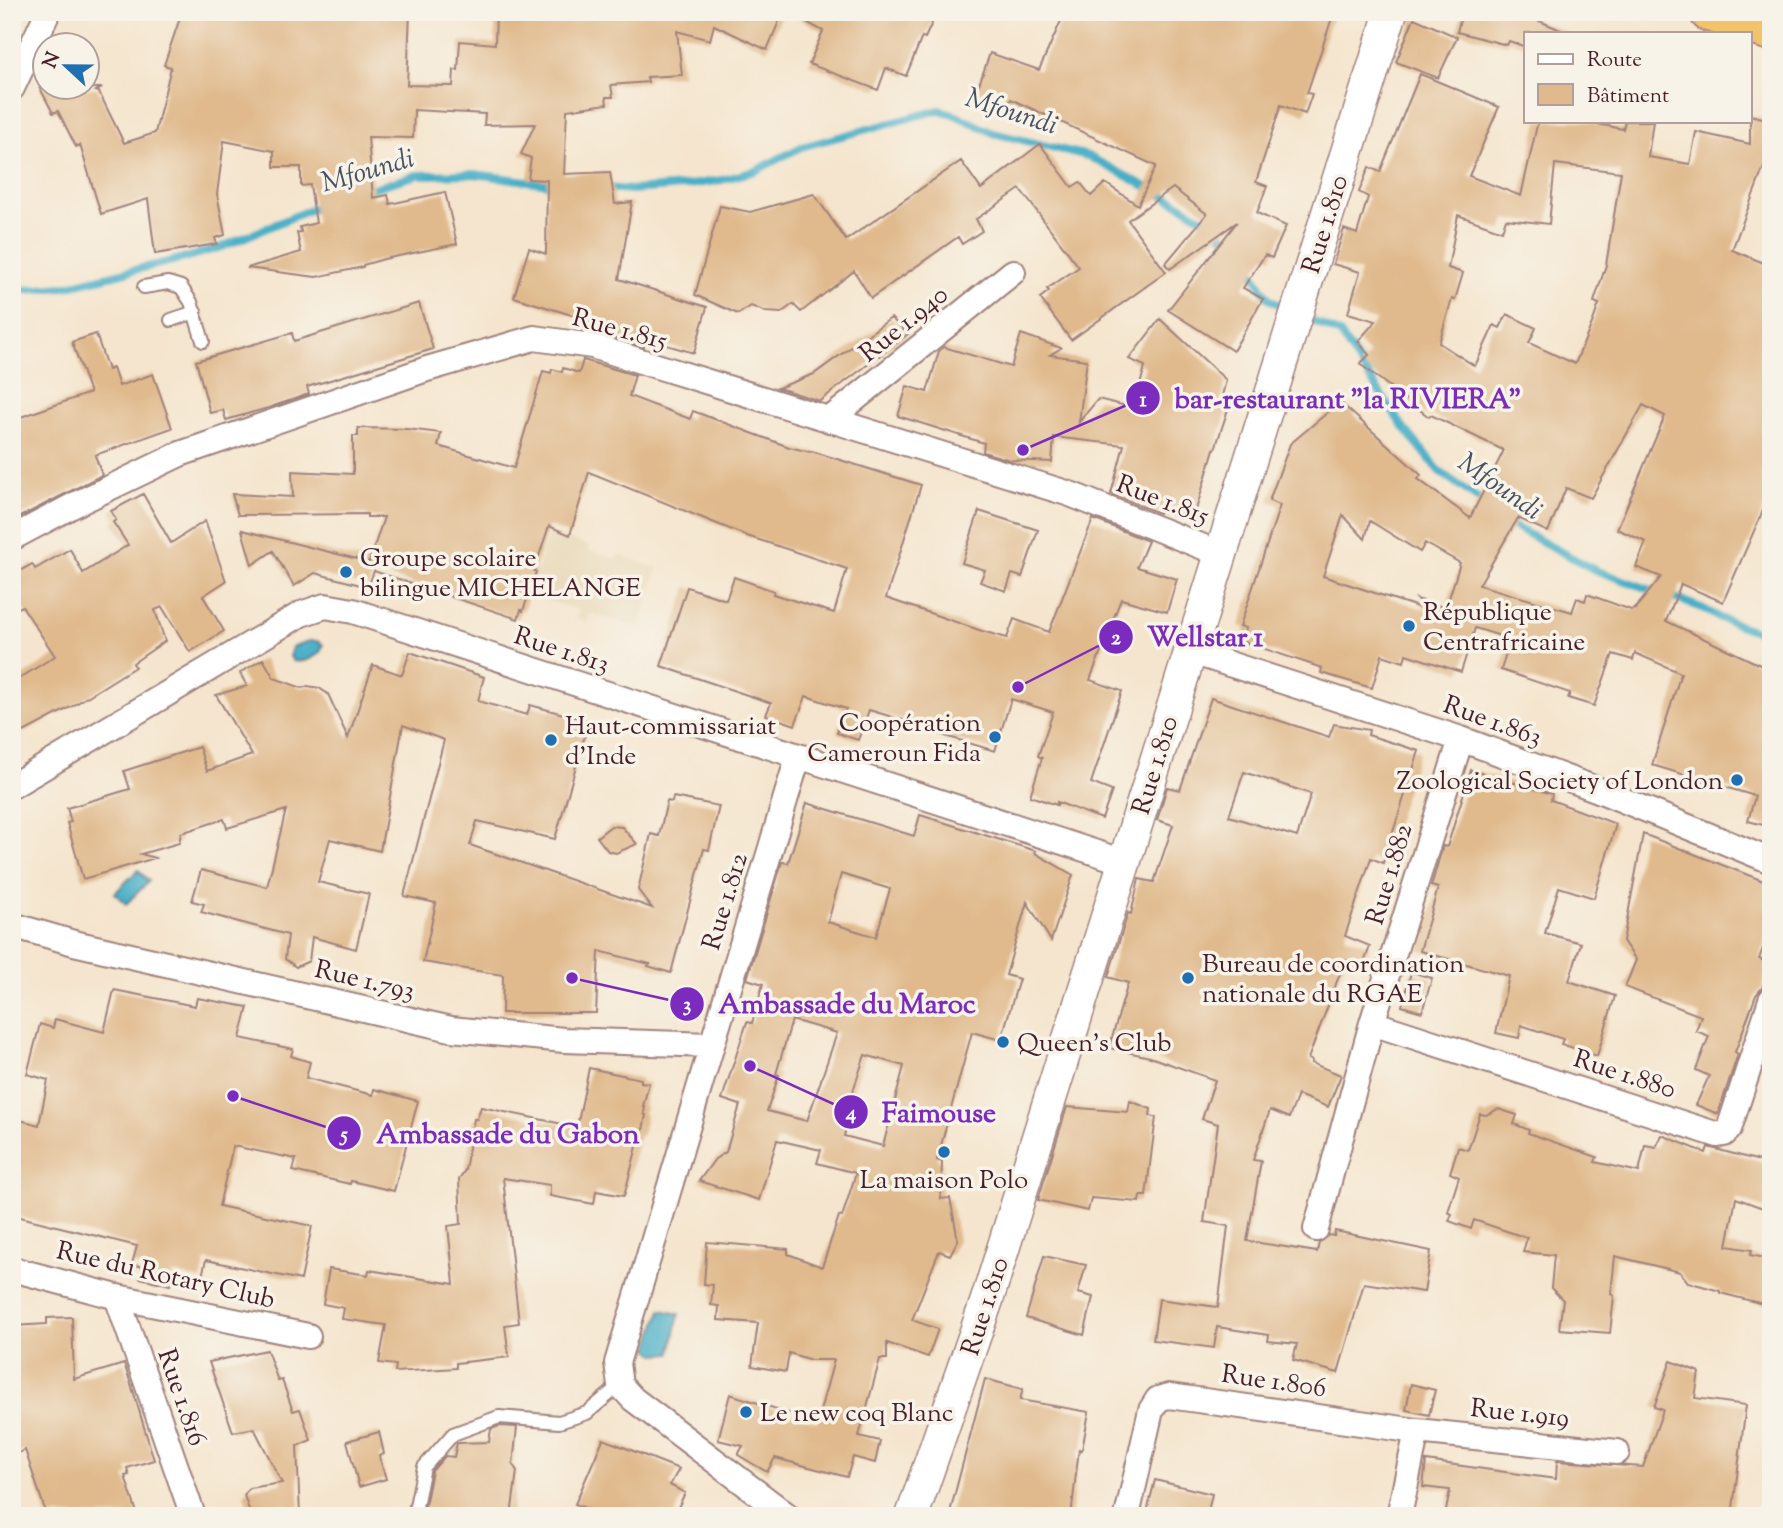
<svg xmlns="http://www.w3.org/2000/svg" width="1783" height="1528" font-family="'Sorts Mill Goudy',serif">
	<style>
		.built { fill: #e9d9ba }
		.water { fill: #48afc7; stroke: #496779; stroke-width: 2 }
		.lines { fill: none; stroke-linecap: round; stroke-linejoin: round }
		.stream { stroke: #48afc7; stroke-width: 8 }
		.building { fill: #e0ba8d; fill-rule: evenodd }
		.service-casing { stroke: #a0827c; stroke-width: 16 }
		.minor-casing { stroke: #a0827c; stroke-width: 28 }
		.tertiary-casing { stroke: #a0827c; stroke-width: 35 }
		.trunk-casing { stroke: #a0827c; stroke-width: 42 }
		.service { stroke: #fff; stroke-width: 12 }
		.minor { stroke: #fff; stroke-width: 24 }
		.tertiary { stroke: #fff; stroke-width: 32 }
		.trunk { stroke: #f2c36a; stroke-width: 38 }
		.poi-dot { fill: #1f6fb2; stroke: #f7f3e8; stroke-width: 2.5 }
		.labels { text-anchor: middle; stroke-width: 7; stroke-linejoin: round; paint-order: stroke }
		.street-label { font-size: 26px; fill: #4a1f2b; stroke: #f7f3e8 }
		.poi-label { font-size: 26px; fill: #4a1f2b; stroke: #f7f3e8; text-anchor: start }
		.water-label { font-size: 28px; font-style: italic; fill: #495162; stroke: #f7f3e8 }
		.leader { fill: none; stroke: #7b2cbf; stroke-width: 2.5 }
		.callout-dot { fill: #7b2cbf; stroke: #f7f3e8; stroke-width: 2.5 }
		.mark-label { font-size: 21px; text-anchor: middle; font-weight: bold; fill: #fff }
		.callout-label { font-size: 28px; text-anchor: middle; font-weight: bold; fill: #7b2cbf; stroke: #f7f3e8; stroke-width: 7; stroke-linejoin: round; paint-order: stroke }
	</style>
	<rect width="100%" height="100%" fill="#f7f3e8"/>
	<filter id="ink" filterUnits="userSpaceOnUse"><feTurbulence type="fractalNoise" baseFrequency=".0143" numOctaves="2"/><feDisplacementMap in="SourceGraphic" scale="14" xChannelSelector="R" yChannelSelector="G"/><feConvolveMatrix kernelMatrix="1 2 1 2 8 2 1 2 1" color-interpolation-filters="sRGB"/></filter>
	<filter id="wash" filterUnits="userSpaceOnUse"><feTurbulence type="fractalNoise" baseFrequency=".00686" numOctaves="4" result="noise"/><feDisplacementMap in="SourceGraphic" scale="28" xChannelSelector="R" yChannelSelector="G"/><feGaussianBlur stdDeviation="1.57" result="paint"/><feColorMatrix in="noise" values="0 0 0 0 0 0 0 0 0 0 0 0 0 0 0 0 0 1.4 0 .05"/><feComposite in="paint" operator="in"/></filter>
	<g filter="url(#wash)">
		<rect width="100%" height="100%" fill="#f5e5ce"/>
		<path class="built" d="M549 533 589 546 588 550 617 559 618 555 658 568 639 628 590 613 587 622 577 618 579 610 529 595Z"/>
		<path class="water" d="M309 641H317L323 645C321 657 304 663 293 661L290 656 292 647Z
			M138 870 149 881 126 904 115 893Z
			M661 1310 679 1314 671 1353 655 1354 649 1348Z"/>
		<g class="lines">
			<path class="stream" d="M605 188 632 190 683 186 722 180 755 171 801 147 939 110 951 113 993 133 1088 156 1181 205 1203 219 1232 243
				M363 191 417 175 474 174 557 185
				M1248 265 1269 299 1290 311
				M12 285 26 290 64 287 188 257 222 247 321 205
				M1302 316 1340 334 1401 424 1440 472 1487 505
				M1505 520 1515 527 1595 570 1702 608 1720 618 1771 637"/>
		</g>
		<g id="blocks">
			<path class="building" d="M182 12H410L407 85 453 86 454 70H458L460 41 495 44 496 12H783L767 50 714 25 710 40 677 31 682 75 647 77 648 82 611 85 613 97H606L607 104 567 110 564 174 610 172 615 204 632 202 619 279 707 307 694 353 646 339 644 347 610 336 613 328 514 297 529 248 546 254 547 180 528 179 531 158 521 154 535 124 484 125 485 114 414 110 413 138 368 137 373 198 388 195 390 204 445 192 457 244 384 259 363 265V267L316 277 247 268 301 252 297 233 301 232 300 227 316 223 310 185 301 186V167H274V151L224 141 217 194 225 235 215 238 217 244 155 254 148 199 101 214 80 145 76 147 58 111 53 113 40 88H102L96 91 99 92 124 143 155 133 171 67 164 65Z
				M788 12H937L925 38 922 37 906 76 886 68 878 90 809 64 823 31Z
				M1065 12H1334L1307 93 1312 94 1305 114 1281 105 1256 182 1267 186 1257 213 1286 226 1272 258 1265 255 1243 288 1263 299 1233 351 1168 310 1237 222 1170 269 1165 264 1207 214 1173 188 1128 220 1166 272 1071 340 1040 298 1049 291 1047 289 1079 267 1020 189 976 219 982 231 962 244 958 237 871 298 854 271 801 312 793 304 781 313 766 312 751 306 738 314 695 295 720 206 750 212 814 194 846 240 961 161 981 189 1040 144 1072 187 1080 182 1091 196 1105 183 1138 205 1156 166 1011 99 1009 103 1021 119 973 102 990 53 1039 70Z
				M1462 12H1518L1568 33H1526V47L1509 41 1507 45 1457 32Z
				M1414 18 1457 37 1438 78 1396 62Z
				M1420 74 1499 107 1469 176 1521 196 1538 121H1582L1623 129 1625 121H1653L1648 157 1690 164 1696 132 1750 144V115L1771 120V165L1765 164 1732 250 1771 266V492L1723 602 1681 584 1666 621 1771 670V827L1748 821 1755 796 1652 765 1681 673 1635 653 1633 660 1613 654 1594 706 1568 698 1570 693 1501 670 1510 639 1475 628 1461 672 1406 654 1404 662 1382 655 1372 688 1321 673 1322 668 1241 641 1246 628 1240 626 1280 505 1269 501 1290 444 1340 402 1421 475 1418 479 1470 518 1503 452V450L1431 415 1429 417 1360 364 1369 355 1358 341 1376 321 1348 313 1360 272 1333 264 1344 229 1357 234 1368 197 1359 192 1369 167 1380 172ZM1555 164 1621 172 1606 265 1594 302 1599 304 1593 321 1575 364 1529 343 1536 328 1507 314 1500 328 1494 325 1475 366 1439 343 1452 299 1455 300 1463 273 1448 268 1458 215 1502 231 1506 219 1549 224ZM1643 405 1665 416 1617 529 1646 542 1636 567 1661 577 1635 609 1631 610 1587 594 1585 601 1577 598 1572 612 1479 585 1518 518 1548 532 1566 488 1591 498ZM1343 515 1365 539 1370 521 1420 552 1425 543 1460 563 1446 608 1417 599 1427 610 1323 576Z
				M419 303 433 349 307 387 309 394 268 408 226 420 223 410 210 413 196 361 292 333 294 341Z
				M891 318 908 334 820 401 778 388 814 374Z
				M1160 319 1226 380 1220 404 1229 406 1215 449H1214L1193 520 1160 511 1159 513 1111 494 1124 445 1054 437 1052 462 1010 460 983 452 984 443 898 416 907 386 927 392 939 351 944 347 1011 367 1021 334 1061 348 1050 355 1087 360 1079 422 1098 399 1134 408 1145 366 1129 359Z
				M96 334 108 370 113 368 119 386 153 374 172 428 95 455 102 475 12 521V420L90 393 72 342Z
				M583 360 635 375 629 396 690 419 693 411 789 447 810 452 811 451 921 485 886 598 982 631 1007 638 1014 619 1049 632 1093 519 1148 541 1137 567 1177 579 1167 612 1121 599 1090 680 1122 691 1091 783 1112 791 1102 819 1057 802V805L1030 796 1042 758 1038 756 1053 712 1011 699 995 751 939 734 940 731 869 710 858 740 837 733 846 709 806 696 795 725 766 715 771 703 661 666 687 587 726 600 734 577 774 591 773 594 834 613 847 569 747 536 589 472 570 535 549 526 534 571 536 572 523 611 521 610 518 619 374 571 368 587 315 573 294 586 273 551 252 565 242 530 369 562 384 517H367V514L238 515 232 494 293 497 292 471 353 474V436H358V428L407 429 441 433 438 446 514 468 543 371 551 373 552 369 562 372 563 368 579 373Z
				M143 494 171 543 205 521 226 581 203 596 224 631 190 652 162 607 155 610 165 641 133 663 135 667 71 707 24 732 12 714V683L55 656 22 606 12 612V575L32 564 35 569 70 549 83 573 128 545 113 522 116 520 111 511Z
				M979 511 1038 530 1022 577 1012 574 1006 591 980 582 985 570 962 563Z
				M410 652 484 677 478 701 527 715 530 705 589 721 555 839 477 821 470 845 652 908 638 890 651 834 659 836 667 801 672 802 673 797 719 806 709 850 704 849 671 973 648 966 650 964 599 951 596 1013H502L503 975 423 962 436 903 404 896 444 740 403 725 380 851 330 839 318 882 369 894 356 949 312 937 309 961 296 967 285 959 288 935 201 912 204 904 192 901 201 870 267 887 286 810 227 828 224 819 181 833 179 843 141 854 155 858 83 879 67 823 71 822 67 808 130 789 124 771 199 747 207 771 252 755 216 695 247 686 240 673 263 659 274 678 302 688 308 686 319 688 328 694 348 738 373 665 402 675Z
				M1211 698 1329 737 1334 724 1369 730 1368 735 1419 751 1383 863 1371 858 1345 936 1370 946 1363 966 1345 960 1308 1059 1312 1061 1311 1063 1341 1075 1328 1107 1298 1095 1289 1118 1270 1110 1253 1160 1261 1161 1247 1241 1317 1252 1319 1243 1329 1235 1334 1236 1335 1231 1431 1251 1424 1292 1364 1283 1338 1373 1293 1360 1297 1344 1268 1341 1269 1335 1217 1327 1214 1348 1153 1340 1159 1299 1218 1307 1228 1226 1204 1222 1218 1124 1202 1119 1215 1080 1150 1057 1109 1048 1128 983 1108 977 1128 913 1131 914 1139 879 1154 882 1173 825 1157 820 1167 787 1180 790ZM1244 772 1311 794 1297 837 1229 816Z
				M1471 770 1552 794 1551 800 1616 824 1594 898 1559 887 1545 933 1581 943 1569 981 1615 996 1597 1056 1561 1044 1563 1039 1521 1025 1519 1038 1496 1033 1509 976 1420 951 1438 888 1431 886 1443 846 1447 847Z
				M807 803 914 836 920 815 1036 851 1035 853 1073 875 1051 941 1027 902 1006 975 1019 979 1001 1040 972 1032 937 1160 942 1162 941 1199 950 1198 958 1240 950 1255 939 1251 912 1320 938 1329 928 1357 887 1343V1359H880L859 1436 880 1441 875 1463 853 1457 847 1477 775 1458 767 1472 738 1455 743 1446 718 1440 730 1394 817 1422 834 1360H811L789 1353 786 1372 752 1366 758 1323 718 1320 719 1306 711 1305 713 1285 704 1284 707 1242 788 1249V1254L822 1267 839 1216 842 1217 856 1173 817 1163 821 1150 777 1140 759 1200 699 1181 715 1159 726 1152 740 1105 722 1099 747 1022 752 1023 763 984 747 979 782 862 788 863ZM841 874 890 889 876 937 828 922ZM792 1020 837 1033 807 1121 767 1111 779 1075 776 1074ZM865 1055 904 1066 883 1146 844 1136 852 1104 849 1103Z
				M611 826 622 827 637 844 616 853 608 851 597 837Z
				M1643 834 1771 884V926L1759 959 1770 962 1762 988 1756 995 1735 1052 1738 1054 1718 1114 1696 1105 1709 1076 1696 1070 1709 1036 1696 1031 1701 1016 1625 987 1636 960 1623 941Z
				M1411 972 1432 978 1422 1012 1402 1006Z
				M114 990 195 1006 197 998 248 1007 240 1038 293 1049 291 1056 310 1062 306 1078 373 1095 374 1089 418 1101 394 1191 351 1181 350 1184 293 1171 296 1159 233 1146 219 1206 312 1226 301 1280 206 1260 201 1280 173 1273 170 1285 140 1278 143 1267 132 1264 137 1246 12 1215V1118L39 1125 48 1080 27 1074 40 1024 53 1028 55 1019 104 1032Z
				M589 1068 641 1079V1082L649 1083 643 1106H645L644 1114 646 1115 642 1135H640L624 1196 596 1191 594 1204 550 1196V1185L503 1178 519 1323 505 1325 509 1357 456 1363V1368L395 1372 396 1365 379 1363 386 1325 342 1319 344 1308 323 1304 329 1269 368 1275 369 1270 454 1284 448 1226 461 1224 459 1179 465 1170 474 1119H477L481 1107 577 1127Z
				M1130 1101 1151 1109 1150 1116 1156 1117 1146 1196H1140L1139 1202 1091 1198 1088 1211 1038 1200 1067 1107 1128 1112Z
				M1498 1109 1517 1115 1514 1124 1529 1130 1528 1133 1597 1157 1595 1162 1639 1172 1645 1145 1656 1147 1662 1135 1706 1153 1708 1147 1771 1164V1211L1736 1198 1727 1246 1752 1250 1750 1255 1771 1259V1306L1720 1293V1291L1688 1282 1680 1272 1615 1256 1611 1294 1614 1296 1610 1333 1559 1329 1563 1300 1551 1288 1554 1255 1523 1252 1527 1238 1474 1220 1471 1229 1449 1221 1452 1214 1448 1212 1459 1177 1450 1173 1458 1147 1468 1150 1480 1114 1486 1115Z
				M1044 1256 1086 1265 1078 1293 1093 1297 1084 1335 1026 1318Z
				M72 1317 74 1379 124 1364 132 1387 154 1460 127 1468 129 1475 125 1476 138 1516H47L25 1450 12 1456V1326L47 1324V1318Z
				M267 1350 278 1381 282 1380 293 1411 300 1409 311 1440 297 1446 300 1516 297 1513H294V1516H251L244 1495 249 1488 282 1483 254 1428 233 1432 209 1362Z
				M1671 1361 1699 1372 1695 1398 1746 1405 1732 1516H1445L1450 1490 1423 1487 1426 1461 1556 1479 1557 1461 1643 1467 1663 1410 1654 1407Z
				M985 1379 1023 1389 1020 1400 1089 1412 1082 1450 1079 1449 1071 1516H949Z
				M1411 1384 1435 1390 1429 1415 1406 1410Z
				M500 1426 517 1427 513 1465 517 1471 511 1516H423L432 1471 445 1456 454 1457 457 1443 489 1442 491 1429Z
				M379 1432 384 1454 379 1456 386 1479 359 1487 347 1441Z
				M603 1439 679 1469 670 1485 685 1493 674 1516H605L575 1504Z
				M1155 1480 1212 1494 1207 1516H1146Z"/>
		</g>
	</g>
	<g filter="url(#ink)">
		<use href="#blocks" fill-opacity="0" stroke="#a0827c" stroke-width="2"/>
		<g class="lines">
			<defs>
				<path id="service" d="M144 287 168 283 181 287 191 302 203 341
					M171 320 195 312
					M414 1516 424 1467 453 1434 499 1417 559 1422 587 1413 620 1385"/>
				<path id="minor" d="M12 88 48 12
					M829 420 1013 272
					M12 538 74 505 180 454 427 369 534 338 592 346 1070 494 1221 554
					M1189 651 1461 739 1596 789 1771 861
					M12 786 301 614 325 606 353 611 1124 862
					M12 925 74 943 451 1029 564 1040 711 1045
					M1372 1023 1718 1135 1724 1134 1729 1129 1771 1000
					M1316 1229 1372 1023 1461 739
					M12 1269 117 1297 308 1336
					M117 1297 193 1516
					M1417 1431 1617 1452
					M788 1516 633 1399 620 1385 617 1363 798 757
					M1127 1516 1151 1410 1158 1399 1169 1396 1417 1431 1399 1516"/>
				<path id="tertiary" d="M912 1516 987 1300 1391 12"/>
				<path id="trunk" d="M1709 12 1771 31"/>
			</defs>
			<use href="#service" class="service-casing"/>
			<use href="#minor" class="minor-casing"/>
			<use href="#tertiary" class="tertiary-casing"/>
			<use href="#trunk" class="trunk-casing"/>
			<use href="#service" class="service"/>
			<use href="#minor" class="minor"/>
			<use href="#tertiary" class="tertiary"/>
			<use href="#trunk" class="trunk"/>
		</g>
	</g>
	<g class="poi-dot">
		<circle cx="346" cy="572" r="7"/>
		<circle cx="1409" cy="626" r="7"/>
		<circle cx="995" cy="737" r="7"/>
		<circle cx="551" cy="740" r="7"/>
		<circle cx="1737" cy="780" r="7"/>
		<circle cx="1188" cy="978" r="7"/>
		<circle cx="1003" cy="1042" r="7"/>
		<circle cx="944" cy="1152" r="7"/>
		<circle cx="746" cy="1412" r="7"/>
	</g>
	<g class="labels">
		<g class="street-label">
			<text transform="translate(1324 224) rotate(-73)" y="9">Rue 1.810</text>
			<text transform="translate(903 323) rotate(-39)" y="9">Rue 1.940</text>
			<text transform="translate(620 328) rotate(15)" y="9">Rue 1.815</text>
			<text transform="translate(1163 499) rotate(21)" y="9">Rue 1.815</text>
			<text transform="translate(562 649) rotate(18)" y="9">Rue 1.813</text>
			<text transform="translate(1493 720) rotate(20)" y="9">Rue 1.863</text>
			<text transform="translate(1154 765) rotate(-73)" y="9">Rue 1.810</text>
			<text transform="translate(1388 874) rotate(-73)" y="9">Rue 1.882</text>
			<text transform="translate(724 901) rotate(-73)" y="9">Rue 1.812</text>
			<text transform="translate(365 979) rotate(13)" y="9">Rue 1.793</text>
			<text transform="translate(1625 1073) rotate(18)" y="9">Rue 1.880</text>
			<text transform="translate(166 1274) rotate(13)" y="9">Rue du Rotary Club</text>
			<text transform="translate(984 1306) rotate(-72)" y="9">Rue 1.810</text>
			<text transform="translate(1274 1380) rotate(8)" y="9">Rue 1.806</text>
			<text transform="translate(183 1397) rotate(71)" y="9">Rue 1.816</text>
			<text transform="translate(1520 1412) rotate(6)" y="9">Rue 1.919</text>
		</g>
		<g class="poi-label">
			<text x="360" y="566">Groupe scolaire<tspan x="360" dy="30">bilingue MICHELANGE</tspan></text>
			<text x="1423" y="620">République<tspan x="1423" dy="30">Centrafricaine</tspan></text>
			<text x="981" y="731" text-anchor="end">Coopération<tspan x="981" dy="30">Cameroun Fida</tspan></text>
			<text x="565" y="734">Haut-commissariat<tspan x="565" dy="30">d'Inde</tspan></text>
			<text x="1723" y="789" text-anchor="end">Zoological Society of London</text>
			<text x="1202" y="972">Bureau de coordination<tspan x="1202" dy="30">nationale du RGAE</tspan></text>
			<text x="1017" y="1051">Queen's Club</text>
			<text x="944" y="1188" text-anchor="middle">La maison Polo</text>
			<text x="760" y="1421">Le new coq Blanc</text>
		</g>
		<g class="water-label">
			<text transform="translate(1012 110) rotate(18)" y="10">Mfoundi</text>
			<text transform="translate(367 169) rotate(-16)" y="10">Mfoundi</text>
			<text transform="translate(1501 485) rotate(35)" y="10">Mfoundi</text>
		</g>
	</g>
	<path class="leader" d="M1023 450L1143 398M1018 687L1116 637M572 978L687 1004M750 1066L851 1112M233 1096L344 1133"/>
	<g class="callout-dot">
		<circle cx="1023" cy="450" r="7"/>
		<circle cx="1018" cy="687" r="7"/>
		<circle cx="572" cy="978" r="7"/>
		<circle cx="750" cy="1066" r="7"/>
		<circle cx="233" cy="1096" r="7"/>
		<circle cx="1143" cy="398" r="18"/>
		<circle cx="1116" cy="637" r="18"/>
		<circle cx="687" cy="1004" r="18"/>
		<circle cx="851" cy="1112" r="18"/>
		<circle cx="344" cy="1133" r="18"/>
	</g>
	<g class="mark-label">
		<text x="1143" y="406">1</text>
		<text x="1116" y="644">2</text>
		<text x="687" y="1011">3</text>
		<text x="851" y="1119">4</text>
		<text x="344" y="1141">5</text>
	</g>
	<g class="callout-label">
		<text x="1348" y="408">bar-restaurant "la RIVIERA"</text>
		<text x="1205" y="646">Wellstar 1</text>
		<text x="847" y="1013">Ambassade du Maroc</text>
		<text x="939" y="1122">Faimouse</text>
		<text x="508" y="1143">Ambassade du Gabon</text>
	</g>
	<rect width="1783" height="1528" fill="none" stroke="#f7f3e8" stroke-width="42"/>
	<rect x="1524" y="32" width="228" height="91" fill="#f7f3e8" stroke="#b29e9c" stroke-width="2"/>
	<rect x="1538" y="54" width="35" height="10" fill="#ffffff" stroke="#b29e9c" stroke-width="2"/>
	<text x="1587" y="66" font-size="21" fill="#4a1f2b">Route</text>
	<rect x="1538" y="84" width="35" height="21" fill="#e0ba8d" stroke="#b29e9c" stroke-width="2"/>
	<text x="1587" y="102" font-size="21" fill="#4a1f2b">Bâtiment</text>
	<g transform="translate(66 66) rotate(292)"><circle r="33" fill="#f7f3e8" stroke="#b29e9c" stroke-width="2"/>
	<path d="M0-5L12 26L0 18L-12 26Z" fill="#1f6fb2"/>
	<text y="-10" font-size="19" font-weight="bold" text-anchor="middle" fill="#4a1f2b">N</text>
	</g>
</svg>
